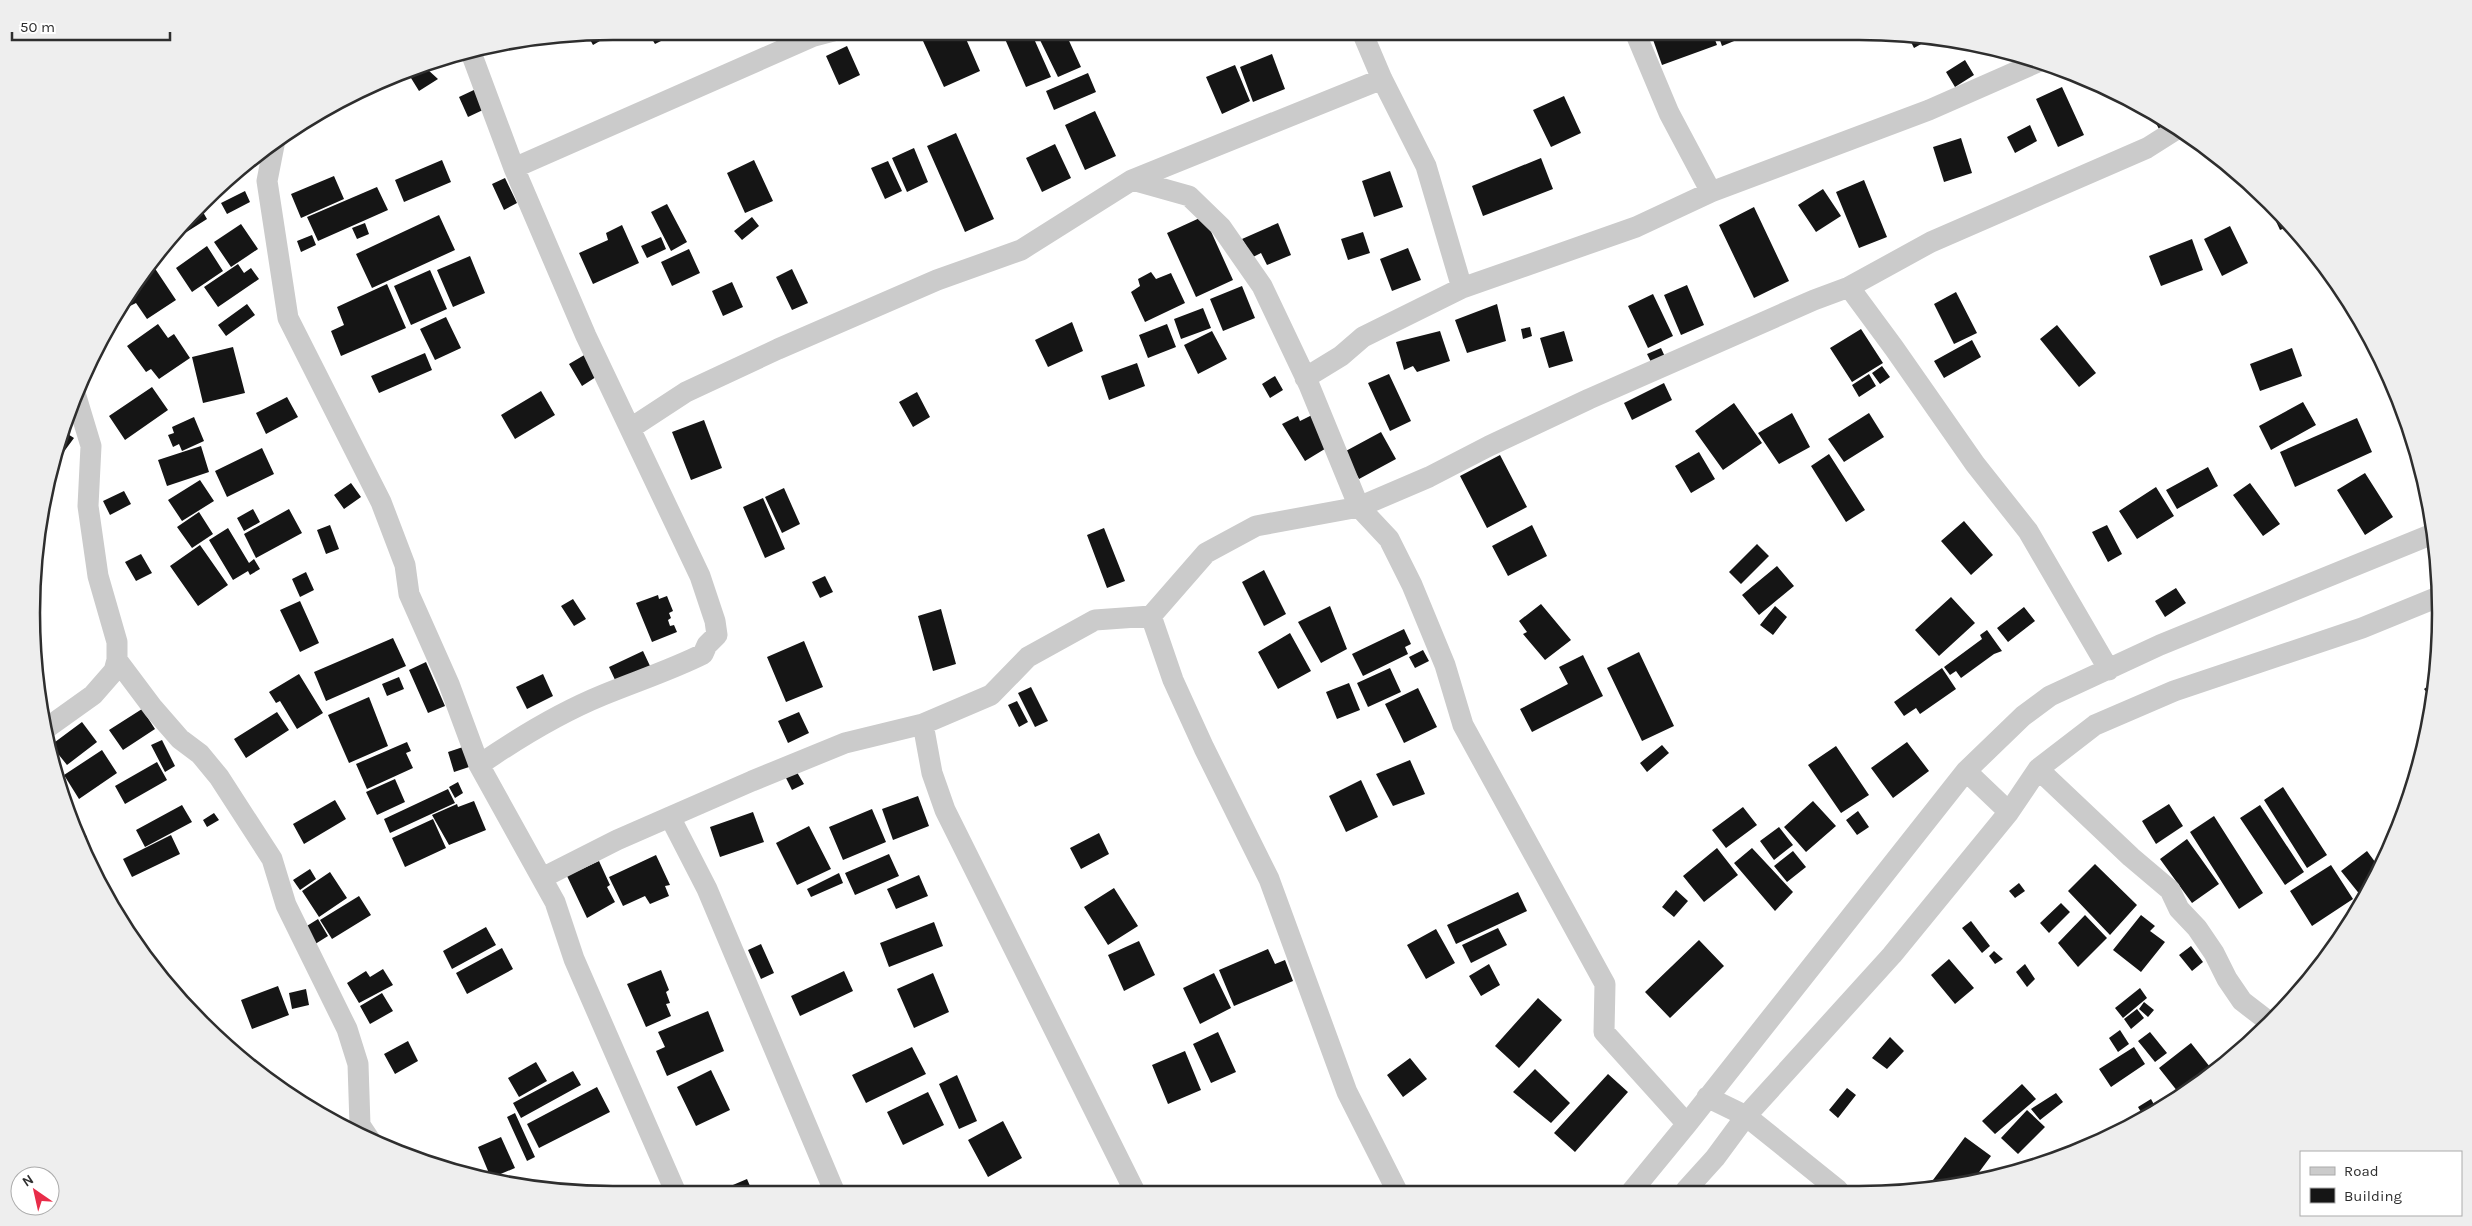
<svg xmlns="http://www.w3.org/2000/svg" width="2472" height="1226" font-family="Karla,sans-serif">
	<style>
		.building { fill: #151515 }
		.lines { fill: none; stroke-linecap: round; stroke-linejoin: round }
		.minor { stroke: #cbcbcb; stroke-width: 21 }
		.rim { fill: none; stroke: #2e2e2e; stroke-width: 2.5 }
	</style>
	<rect width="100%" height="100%" fill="#fff"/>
	<path class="building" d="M613 31H617L593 45 587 34Z
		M637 31H667L669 37 655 44 649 34H638Z
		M945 32H963L980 71 944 87 923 41Z
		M1023 32H1031L1051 77 1026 87 1005 39Z
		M1059 32H1065L1081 67 1058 77 1040 40Z
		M1657 32H1712L1717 45 1662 65 1651 34Z
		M1717 32H1756L1722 46Z
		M1907 34 1932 38 1914 48Z
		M847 46 860 75 839 85 826 56Z
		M1272 54 1285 89 1253 102 1240 67Z
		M439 59 441 64 390 80 426 62Z
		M1965 60 1974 75 1955 87 1946 72Z
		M1235 65 1250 101 1222 114 1206 77Z
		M427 69 438 79 419 91 411 78Z
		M1088 73 1096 92 1054 110 1046 91Z
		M2062 87 2084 135 2058 147 2036 99Z
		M476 89 485 109 468 117 459 97Z
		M1564 96 1581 133 1551 147 1533 110Z
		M1095 111 1116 156 1085 170 1065 125Z
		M2150 112 2168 124 2159 129Z
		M2030 125 2037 141 2015 153 2007 137Z
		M956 133 994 219 965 232 927 146Z
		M1961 138 1972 173 1944 182 1933 147Z
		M1055 144 1071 178 1042 192 1026 158Z
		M914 148 928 182 907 192 892 158Z
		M1541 158 1553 189 1483 216 1472 186Z
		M442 160 451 182 404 202 395 180Z
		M754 160 773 201 745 213 727 173Z
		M888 161 902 191 885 199 871 168Z
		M1390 171 1403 207 1374 217 1362 181Z
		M334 176 344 199 301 218 291 194Z
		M505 178 517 203 504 210 492 184Z
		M1864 180 1887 237 1859 248 1836 192Z
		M377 187 388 210 318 241 307 217Z
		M1823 189 1841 216 1816 232 1798 205Z
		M245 191 250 202 227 214 221 203Z
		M2267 202 2292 225 2280 230Z
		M667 204 687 242 671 251 651 212Z
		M200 207 207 219 174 240 171 236 175 230Z
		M1754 207 1789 281 1754 298 1719 225Z
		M439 215 455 250 372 288 356 254Z
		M1204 216 1233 280 1196 297 1167 233Z
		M752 217 759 226 742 240 734 231Z
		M365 223 369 234 357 239 352 228Z
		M1278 223 1291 255 1267 265 1261 253 1253 257 1242 239Z
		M241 224 258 249 231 267 214 242Z
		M622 225 639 263 593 284 579 253 608 240 606 233Z
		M2230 226 2248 263 2222 276 2204 239Z
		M1363 232 1370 253 1348 260 1341 239Z
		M312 235 316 245 301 252 297 241Z
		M661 237 666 249 647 258 641 246Z
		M2192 239 2203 270 2161 286 2149 256Z
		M207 246 223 271 192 292 176 268Z
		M1408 248 1421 280 1392 291 1380 259Z
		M689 249 700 273 672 286 661 262Z
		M470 256 485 293 453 307 437 270Z
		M152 264 176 300 147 319 136 303 130 306 126 299Z
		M238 264 244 273 251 268 259 279 218 307 204 287Z
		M792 269 808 303 792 310 776 277Z
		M430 270 447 309 411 325 394 286Z
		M1151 272 1156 279 1171 273 1185 303 1145 322 1131 292 1140 286 1138 279Z
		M732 282 743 307 723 316 712 291Z
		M387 284 406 328 341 356 331 331 344 325 337 307Z
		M1687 285 1704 325 1681 335 1664 295Z
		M1242 286 1255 318 1223 331 1210 299Z
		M1956 292 1977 333 1954 344 1934 304Z
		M1653 294 1673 336 1648 348 1628 306Z
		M247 304 255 315 226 336 218 325Z
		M1497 304 1506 341 1467 353 1455 320Z
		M1203 308 1211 328 1181 339 1174 319Z
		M446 317 461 348 435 360 420 329Z
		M1072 322 1083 351 1048 367 1035 340Z
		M158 324 168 338 174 334 190 358 159 379 151 369 146 372 127 346Z
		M1167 324 1176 347 1148 358 1139 335Z
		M2057 325 2096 373 2079 387 2040 339Z
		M1530 327 1532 336 1523 339 1521 329Z
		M1861 329 1883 363 1852 382 1830 348Z
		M1212 331 1227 359 1198 374 1184 345Z
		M1440 331 1450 361 1417 372 1413 366 1404 370 1396 342Z
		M1564 331 1573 361 1549 368 1540 338Z
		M1972 340 1981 357 1944 378 1934 361Z
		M233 347 245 393 203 403 192 357Z
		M1661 348 1666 359 1652 364 1647 354Z
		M2292 348 2302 376 2260 391 2250 364Z
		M425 353 432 370 379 393 371 376Z
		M586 354 599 375 582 386 569 364Z
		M1137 363 1145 386 1109 400 1101 376Z
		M1882 366 1890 377 1880 384 1872 373Z
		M1389 374 1411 421 1390 431 1368 383Z
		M1869 374 1876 386 1859 397 1852 385Z
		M1275 376 1283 390 1270 398 1262 384Z
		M1664 383 1672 400 1632 420 1624 403Z
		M152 387 168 410 125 440 109 416Z
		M541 391 555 415 515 439 501 415Z
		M917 392 930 417 913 427 899 402Z
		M287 397 298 417 266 434 256 413Z
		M2303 402 2316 425 2271 450 2259 426Z
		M1734 403 1762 443 1723 470 1695 431Z
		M1792 413 1810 447 1779 464 1758 433Z
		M1869 413 1884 437 1844 462 1828 439Z
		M1312 415 1328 447 1305 461 1282 424 1298 416 1300 421Z
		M194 417 204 441 182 451 179 444 173 447 168 435 174 433 172 427Z
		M2357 418 2372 452 2295 487 2280 452Z
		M704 420 722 468 691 480 672 432Z
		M63 431 74 438 60 457 56 455Z
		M1381 432 1396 459 1359 479 1344 452Z
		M201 446 209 472 167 486 158 460Z
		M262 448 274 474 227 497 215 471Z
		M1699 452 1715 479 1691 493 1675 466Z
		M1829 454 1865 510 1846 522 1811 466Z
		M1500 455 1527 507 1487 528 1460 476Z
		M2208 467 2218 486 2177 509 2166 490Z
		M2365 473 2393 517 2365 535 2337 490Z
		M200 480 214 501 182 521 168 500Z
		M351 483 361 497 344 509 334 495Z
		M2250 483 2280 524 2263 536 2233 495Z
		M2156 487 2174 516 2137 539 2119 511Z
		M784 488 800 524 782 533 765 497Z
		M124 491 131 504 110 515 103 501Z
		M763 498 785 549 765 558 743 507Z
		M253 509 260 522 244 531 237 518Z
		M289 509 302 533 256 558 244 534Z
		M199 512 213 534 192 548 177 527Z
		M1964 521 1993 555 1971 575 1941 541Z
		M330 525 339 549 326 554 317 530Z
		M1532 525 1547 556 1508 576 1492 546Z
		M2107 525 2122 554 2108 562 2092 532Z
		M228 528 249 563 254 559 260 569 250 575 248 571 233 580 209 540Z
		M1104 528 1125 581 1107 588 1087 535Z
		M1757 544 1769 556 1741 584 1729 572Z
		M200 545 228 585 198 606 170 566Z
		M141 554 152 573 136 581 125 562Z
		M1777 566 1794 586 1759 615 1742 595Z
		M1264 570 1286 614 1264 626 1242 582Z
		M306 572 314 590 300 597 292 579Z
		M825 576 833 592 820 598 812 582Z
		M2176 588 2186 603 2165 617 2155 601Z
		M658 595 659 599 667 596 673 611 669 613 671 618 668 620 670 626 674 625 677 632 652 642 636 603Z
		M1951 597 1975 623 1939 656 1915 630Z
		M573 599 586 619 574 626 561 606Z
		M300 601 319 643 300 652 280 610Z
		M1541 604 1571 640 1545 660 1523 634 1527 632 1519 621Z
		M1330 606 1347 649 1321 663 1298 622Z
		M1775 606 1787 617 1773 635 1760 625Z
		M2024 607 2035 621 2008 642 1997 628Z
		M941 609 956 664 933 671 918 616Z
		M1404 629 1411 644 1405 647 1408 654 1363 676 1352 654Z
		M1987 630 2002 651 1994 654 1961 678 1956 671 1950 675 1944 667 1982 639 1980 635Z
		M1290 633 1311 671 1278 689 1258 652Z
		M393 638 406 666 326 701 314 672Z
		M804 641 823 687 786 702 767 657Z
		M1423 650 1429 661 1415 668 1409 657Z
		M643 651 650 666 616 682 609 667Z
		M1639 652 1674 726 1642 741 1607 668Z
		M1583 655 1603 696 1532 732 1520 709 1568 684 1559 667Z
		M426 662 445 706 428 713 409 670Z
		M1390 668 1401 692 1368 707 1357 683Z
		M1942 668 1956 689 1920 714 1916 708 1904 716 1894 702Z
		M299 674 323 713 297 729 280 701 276 703 269 692Z
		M543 674 553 696 527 709 516 687Z
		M399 677 404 689 387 696 382 684Z
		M2435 681 2432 699 2424 689Z
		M1349 683 1360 710 1337 719 1326 692Z
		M1031 687 1048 721 1035 727 1018 693Z
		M1418 688 1437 727 1404 743 1385 704Z
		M369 697 388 746 349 763 328 715Z
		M1017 701 1028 722 1019 727 1008 705Z
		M142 709 155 729 123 750 109 730Z
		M277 712 289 730 246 758 234 739Z
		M799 712 809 733 788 743 778 721Z
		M82 722 97 742 67 765 51 745Z
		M162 740 175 766 165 772 151 745Z
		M407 742 411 751 406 753 413 768 367 789 356 764Z
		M1907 742 1929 771 1893 798 1871 768Z
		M1662 745 1669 753 1647 772 1640 763Z
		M1836 746 1869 795 1841 813 1808 765Z
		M463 747 469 767 454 772 448 752Z
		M102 750 117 773 79 799 64 775Z
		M1410 760 1425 794 1393 806 1376 774Z
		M157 762 167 780 125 804 115 786Z
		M795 769 804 784 792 790 784 774Z
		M395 779 405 802 377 815 366 792Z
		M1361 780 1378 817 1346 832 1329 796Z
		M458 782 463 793 455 798 449 787Z
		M2283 787 2327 855 2307 868 2264 800Z
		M448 789 455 803 390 833 384 819Z
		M918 796 929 826 893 840 882 809Z
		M335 800 346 819 304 844 293 824Z
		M474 801 486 830 449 845 432 815 457 804 458 807Z
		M1813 801 1836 826 1806 852 1784 827Z
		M2169 804 2183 826 2156 844 2142 821Z
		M182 805 192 822 145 847 136 830Z
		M2260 805 2304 872 2285 885 2240 818Z
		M1743 807 1757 825 1726 848 1712 830Z
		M872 809 886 842 843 860 829 827Z
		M1858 811 1869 827 1857 835 1846 820Z
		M753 812 764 842 720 857 710 827Z
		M214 813 219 820 207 827 203 820Z
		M2214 816 2263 893 2239 909 2190 832Z
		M433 819 446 848 405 867 392 838Z
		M80 826 87 837 80 842 76 829Z
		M809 826 831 869 797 885 776 843Z
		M1779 827 1793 845 1774 860 1760 841Z
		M1099 833 1109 854 1081 869 1070 848Z
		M171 835 180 854 132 877 123 859Z
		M2187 839 2219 884 2192 903 2160 859Z
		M1717 848 1738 875 1704 902 1683 876Z
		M1752 848 1793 892 1775 911 1734 863Z
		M1793 851 1806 867 1787 882 1774 866Z
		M2367 851 2381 870 2366 893 2361 896 2341 871Z
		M889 854 899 876 855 895 845 873Z
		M656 855 670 885 665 886 669 896 650 904 645 896 623 906 609 877Z
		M599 861 610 885 607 887 615 902 587 918 567 876Z
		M2095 864 2137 905 2110 935 2068 891Z
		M2331 865 2353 899 2312 926 2290 891Z
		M310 869 316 879 300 890 293 880Z
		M330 872 347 898 319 917 302 891Z
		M839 873 843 883 811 897 807 889Z
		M919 875 928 896 896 909 887 889Z
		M2019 883 2025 891 2015 898 2009 891Z
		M1114 888 1138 926 1108 945 1084 907Z
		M1676 890 1688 901 1674 917 1662 907Z
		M1518 892 1527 911 1456 944 1447 925Z
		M359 896 371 915 332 939 320 920Z
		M2061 903 2070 912 2049 933 2040 923Z
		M2085 915 2107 938 2078 967 2058 943Z
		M2141 915 2155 926 2150 931 2165 942 2141 972 2113 950Z
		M318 919 328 936 312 946 302 929Z
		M1971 921 1990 946 1982 953 1962 928Z
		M934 922 943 946 889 967 880 943Z
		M486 927 496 945 452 969 443 951Z
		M1498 928 1507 945 1471 963 1462 945Z
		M1436 929 1455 963 1426 979 1407 945Z
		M1699 940 1724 966 1670 1018 1645 992Z
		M1139 941 1155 975 1124 991 1108 955Z
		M761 944 774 973 761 979 748 950Z
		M2191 946 2203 962 2192 971 2179 955Z
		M502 948 513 969 467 994 456 973Z
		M1268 949 1275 964 1285 960 1293 981 1234 1006 1219 970Z
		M1994 951 2003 959 1995 964 1989 956Z
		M1949 959 1974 988 1955 1004 1931 975Z
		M1489 964 1500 985 1481 996 1469 976Z
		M2025 964 2035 979 2027 987 2016 972Z
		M383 969 393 985 359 1003 347 983 366 971 370 977Z
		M661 970 669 990 666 992 670 1003 666 1004 671 1016 646 1027 627 984Z
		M844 971 853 991 800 1016 791 996Z
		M933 973 949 1012 914 1028 897 989Z
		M1214 973 1231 1008 1200 1024 1183 988Z
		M278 986 289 1015 252 1029 241 1000Z
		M2140 988 2147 998 2123 1018 2115 1008Z
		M306 989 309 1005 292 1009 289 993Z
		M382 993 393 1011 370 1024 360 1006Z
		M1538 998 1562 1020 1519 1068 1495 1046Z
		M2144 1002 2154 1010 2148 1017 2139 1009Z
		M2137 1009 2144 1018 2131 1029 2124 1019Z
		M708 1011 724 1051 667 1076 656 1051 665 1047 658 1032Z
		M2120 1030 2129 1044 2118 1052 2109 1038Z
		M1218 1032 1236 1072 1211 1083 1193 1044Z
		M2150 1032 2167 1053 2155 1062 2138 1041Z
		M1890 1037 1904 1051 1887 1069 1872 1058Z
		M408 1041 418 1061 395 1074 384 1054Z
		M2191 1043 2210 1067 2178 1092 2159 1068Z
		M912 1047 926 1074 866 1103 852 1075Z
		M2134 1047 2145 1064 2111 1087 2099 1069Z
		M1185 1051 1201 1090 1168 1104 1152 1065Z
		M1410 1058 1427 1079 1403 1097 1387 1075Z
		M536 1062 547 1081 519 1097 508 1078Z
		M1535 1069 1570 1103 1551 1123 1513 1092Z
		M711 1070 730 1110 696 1126 677 1087Z
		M573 1071 581 1085 521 1118 513 1103Z
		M1608 1074 1628 1092 1575 1152 1554 1133Z
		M957 1075 977 1121 959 1129 939 1084Z
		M2022 1084 2036 1099 1995 1134 1982 1121Z
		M597 1087 610 1112 539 1148 527 1124Z
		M1847 1088 1856 1095 1838 1118 1829 1110Z
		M928 1092 944 1125 903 1145 887 1112Z
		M2056 1093 2063 1102 2040 1120 2031 1109Z
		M2151 1099 2157 1110 2144 1117 2138 1107Z
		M2027 1110 2045 1127 2018 1154 2001 1138Z
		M515 1113 535 1157 527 1161 507 1117Z
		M1003 1121 1022 1158 988 1177 968 1140Z
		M501 1137 515 1168 491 1178 478 1147Z
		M1965 1137 1991 1156 1974 1179 1936 1189 1930 1184Z
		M747 1179 753 1193H714Z"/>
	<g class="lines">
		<path class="minor" d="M1362 32 1382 79 1426 166 1462 288
			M1635 32 1669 113 1711 192
			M470 50 514 168 586 336 700 576 715 621 717 635 707 645 703 654C671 670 637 681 603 695 559 713 518 738 479 765
			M275 140 267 181 288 318 381 502 405 565 409 594 449 684 479 765 555 902 574 959 676 1193
			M514 168 814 36 833 31
			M1132 180 1189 196 1221 227 1262 286 1309 385 1359 507 1389 539 1412 585 1445 665 1463 725 1605 984 1604 1032 1687 1124
			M1849 287 1894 348 1975 464 2028 531 2109 670
			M1305 378 1341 356 1363 337 1462 288 1636 227 1711 192 1929 110 2038 62
			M631 428 686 392 778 349 937 280 1021 250 1132 180 1382 79
			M1151 616 1173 680 1204 748 1269 879 1347 1092 1397 1191
			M117 660 153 708 180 739 200 754 219 777 272 859 286 905 347 1029 358 1064 360 1125 370 1140
			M923 724 932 773 945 810 1135 1192
			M44 730 93 695 114 671 117 660V642L98 576 88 506 91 446 75 393
			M2038 769 2095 725 2174 691 2362 628 2438 597
			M2009 812 2038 769 2131 857 2170 890 2179 909 2197 928 2214 953 2227 979 2242 1001 2268 1021
			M670 817 707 889 835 1193
			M542 878 617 840 752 781 845 743 923 724 991 695 1028 657 1095 620 1151 616 1206 553 1256 526 1359 507 1429 477 1489 446 1589 399 1814 300 1849 287 1931 242 2147 148 2177 129
			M1707 1097 1746 1116 1838 1190
			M1686 1190 1715 1158 1746 1116 1892 955 2009 812 1966 771
			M1632 1191 1687 1124 1966 771 2023 716 2050 696 2160 645 2435 533"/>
	</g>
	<path d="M0 0H2472V1226H0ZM613 40H1859A573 573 0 0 1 2432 613V613A573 573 0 0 1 1859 1186H613A573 573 0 0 1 40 613V613A573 573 0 0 1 613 40Z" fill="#eee" fill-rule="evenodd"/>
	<path class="rim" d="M613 40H1859A573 573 0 0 1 2432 613V613A573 573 0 0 1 1859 1186H613A573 573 0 0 1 40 613V613A573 573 0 0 1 613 40Z"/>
	<rect x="2300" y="1151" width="162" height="65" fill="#ffffff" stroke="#ababab"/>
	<rect x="2310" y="1167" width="25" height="8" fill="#cbcbcb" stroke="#ababab"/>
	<text x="2344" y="1176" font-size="15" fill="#2e2e2e">Road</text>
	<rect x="2310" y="1188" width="25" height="15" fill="#151515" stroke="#ababab"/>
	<text x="2344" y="1201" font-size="15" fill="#2e2e2e">Building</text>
	<g transform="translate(35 1191) rotate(326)"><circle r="24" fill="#ffffff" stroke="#ababab"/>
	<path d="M0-4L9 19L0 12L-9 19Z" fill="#e82c49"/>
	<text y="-8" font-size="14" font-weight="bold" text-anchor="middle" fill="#2e2e2e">N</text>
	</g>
	<path d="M12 32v8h158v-8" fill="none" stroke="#2e2e2e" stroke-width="2.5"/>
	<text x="20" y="32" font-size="15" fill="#2e2e2e" stroke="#ffffff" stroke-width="4" paint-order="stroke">50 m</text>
</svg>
